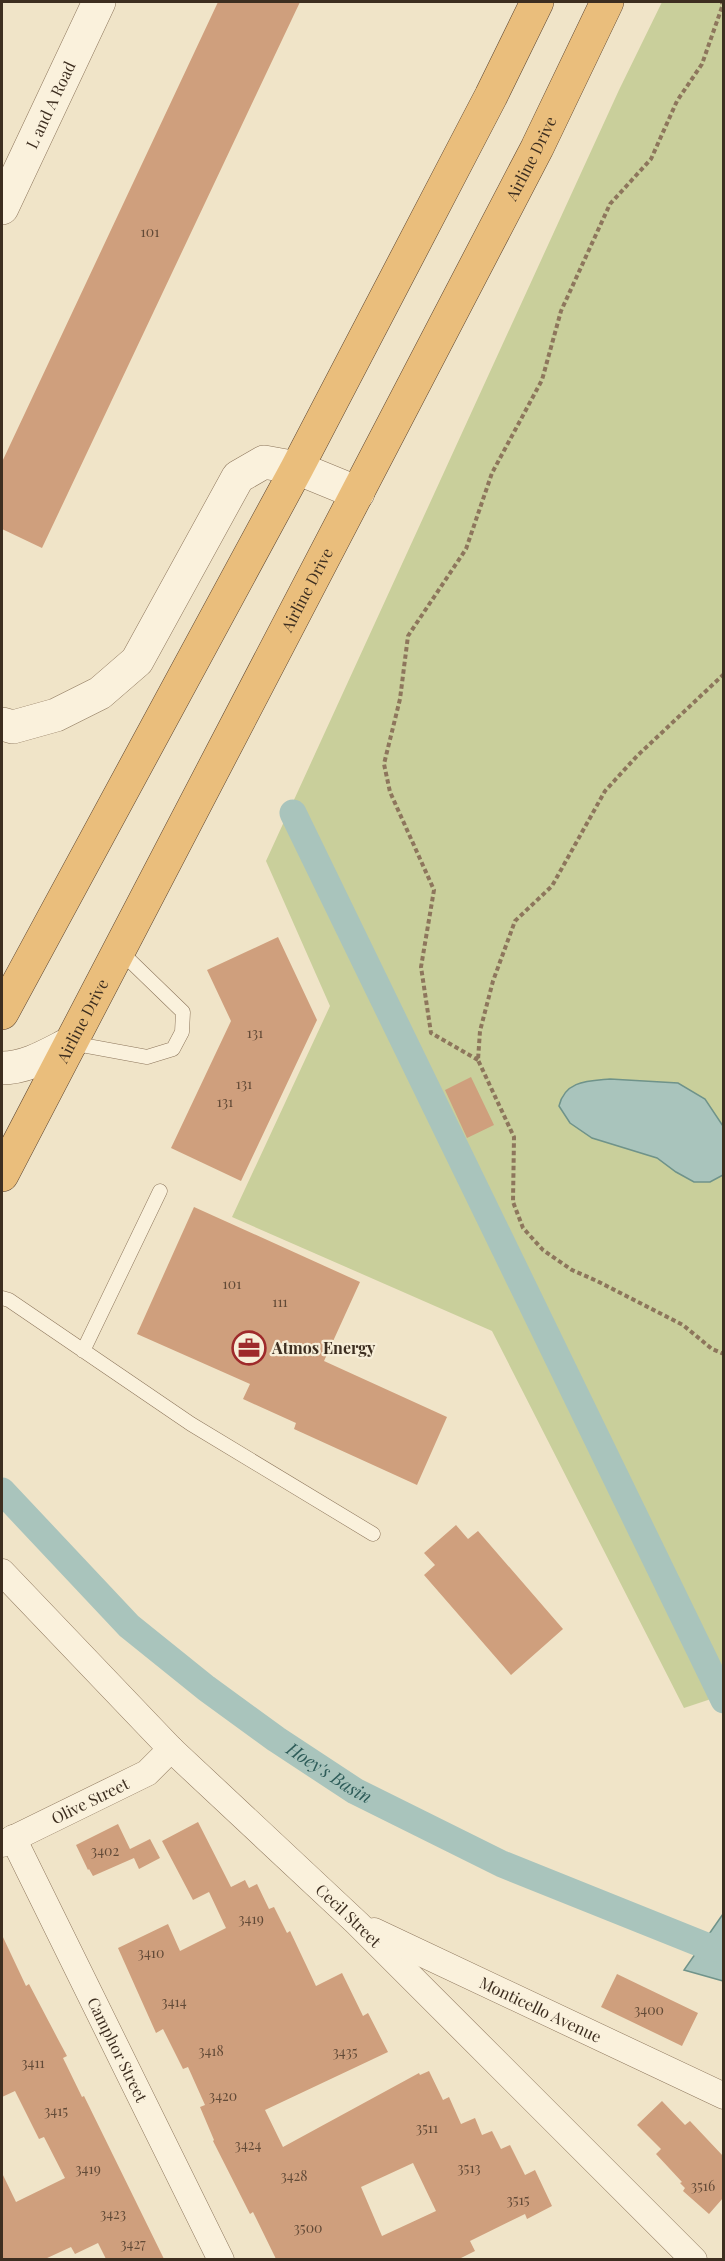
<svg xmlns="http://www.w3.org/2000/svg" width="725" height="2261" font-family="'Playfair Display',serif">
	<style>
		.green { fill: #c9cf9b }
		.water { fill: #a9c4bc; stroke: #6f938a; stroke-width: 1.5 }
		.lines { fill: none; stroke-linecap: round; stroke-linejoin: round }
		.canal { stroke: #a9c4bc; stroke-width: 27 }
		.building { fill: #cf9f7d; fill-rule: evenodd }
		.service-casing { stroke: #8d765c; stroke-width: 15 }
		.minor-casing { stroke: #8d765c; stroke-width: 27 }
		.tertiary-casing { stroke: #8d765c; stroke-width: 34 }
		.trunk-casing { stroke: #5b4430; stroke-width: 34 }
		.path { stroke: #8d765c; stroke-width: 4; stroke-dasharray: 4.5 3; stroke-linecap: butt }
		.service { stroke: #faf1dc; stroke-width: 14 }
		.minor { stroke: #faf1dc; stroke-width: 26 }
		.tertiary { stroke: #faf1dc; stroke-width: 33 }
		.trunk { stroke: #eabe7c; stroke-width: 33 }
		.labels { text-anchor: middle; stroke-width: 4.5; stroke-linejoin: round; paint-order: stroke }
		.number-label { font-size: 14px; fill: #624a37 }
		.street-label { font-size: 16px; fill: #3d2e20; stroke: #f7eed8 }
		.poi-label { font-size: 16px; font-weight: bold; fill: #3d2e20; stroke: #f7eed8; text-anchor: start }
		.water-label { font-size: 18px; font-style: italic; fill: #2f5d5a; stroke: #f7eed8 }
	</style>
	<rect width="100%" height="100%" fill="#f0e4c8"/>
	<path class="green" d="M662 2H723V1695L684 1708 492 1331 232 1217 330 1006 266 861 619 90Z"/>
	<path class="water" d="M610 1079 678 1083 705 1099 723 1126V1175L710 1182H694L676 1172 657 1158 592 1138 570 1123 559 1106C565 1080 589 1081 610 1079Z
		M723 1914V1981L684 1970Z"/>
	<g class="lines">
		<g class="canal">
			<path d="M293 813 724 1700"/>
			<path id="s1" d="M2 1491 129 1626 206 1688 276 1739 355 1791 502 1864 704 1945 724 1950"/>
		</g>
	</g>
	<path class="building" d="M218 2H300L42 548 2 529V462Z
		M278 937 317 1020 241 1181 171 1148 231 1021 207 970Z
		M471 1077 494 1125 467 1138 445 1090Z
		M194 1207 360 1282 324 1361 447 1417 417 1485 294 1429 296 1423 243 1399 250 1384 137 1334Z
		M456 1525 468 1539 478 1531 563 1629 511 1675 424 1575 435 1565 424 1553Z
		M198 1822 231 1887 245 1880 249 1888 257 1884 269 1909 274 1907 287 1933 290 1931 316 1986 342 1973 363 2016 368 2013 388 2052 265 2110 283 2147 419 2073 420 2075 429 2071 443 2100 449 2097 461 2124 475 2118 482 2135 492 2131 501 2149 510 2145 525 2175 535 2170 552 2206 527 2219 525 2214 470 2241 475 2251 459 2259H276L253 2212 250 2214 213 2141 214 2140 200 2107 205 2105 188 2067 183 2069 163 2029 156 2033 118 1948 168 1924 180 1951 226 1928 209 1892 193 1900 162 1841ZM413 2163 436 2211 382 2236 361 2187Z
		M118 1824 130 1849 150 1839 160 1858 139 1869 134 1858 93 1876 89 1869 88 1870 76 1845Z
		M2 1935 26 1986 29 1984 60 2043 67 2056 63 2058 82 2097 84 2096 164 2259H106L98 2243 75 2254 71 2247 45 2259H2V2173L16 2202 65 2178 44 2137 39 2139 15 2091 2 2097Z
		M617 1974 698 2013 682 2046 601 2007Z
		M662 2101 685 2125 690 2121 723 2156V2198L709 2214 683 2191 685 2188 680 2183 682 2182 656 2154 661 2149 637 2125Z"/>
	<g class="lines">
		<defs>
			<path id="service" d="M71 1043 147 1057 173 1049 182 1032 183 1012 120 951
				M2 1298 9 1300 191 1424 373 1534
				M83 1351 160 1191"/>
			<g id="minor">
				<path id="s2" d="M2 1572 171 1749 357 1923 694 2260"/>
				<path id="s3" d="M13 1838 221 2260"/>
				<path id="s4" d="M2 1844 147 1773 171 1749"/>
				<path id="s5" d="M374 1931 724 2096"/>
			</g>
			<g id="tertiary">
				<path id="s6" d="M2 208 99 2"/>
				<path d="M2 724 13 727 56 715 100 693 137 661 238 477 264 462 297 468 358 493"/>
				<path d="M2 1068C27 1068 49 1054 71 1043"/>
			</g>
			<g id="trunk">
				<path d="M2 1013 297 468 491 96 537 2"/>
				<path id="s7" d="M2 1175 537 148 607 2"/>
			</g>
		</defs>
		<use href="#service" class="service-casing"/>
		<use href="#minor" class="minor-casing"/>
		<use href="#tertiary" class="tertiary-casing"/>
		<use href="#trunk" class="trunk-casing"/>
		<path class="path" d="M724 674 637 756 605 791 552 886 515 921 493 981 480 1031 478 1060 514 1137 513 1202 523 1228 543 1250 572 1270 597 1281 683 1325 712 1349 724 1354
			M478 1060 431 1033 421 967 434 890 390 792 384 764 400 699 408 636 466 549 492 473 542 380 561 311 610 204 651 159 677 101 702 64 722 7V2"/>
		<use href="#service" class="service"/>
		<use href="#minor" class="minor"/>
		<use href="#tertiary" class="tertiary"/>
		<use href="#trunk" class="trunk"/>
	</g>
	<defs>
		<symbol id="office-ring" viewBox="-11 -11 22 22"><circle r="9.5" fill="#f7eed8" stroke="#9e2a2b" stroke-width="1.5"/><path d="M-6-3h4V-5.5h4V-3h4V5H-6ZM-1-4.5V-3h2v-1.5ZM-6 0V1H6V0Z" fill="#9e2a2b"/></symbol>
	</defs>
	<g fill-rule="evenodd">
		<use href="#office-ring" x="230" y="1329" width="38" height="38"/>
	</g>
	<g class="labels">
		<g class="number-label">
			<text x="150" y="237">101</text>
			<text x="255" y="1038">131</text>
			<text x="244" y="1089">131</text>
			<text x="225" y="1107">131</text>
			<text x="232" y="1289">101</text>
			<text x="280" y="1307">111</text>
			<text x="105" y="1856">3402</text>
			<text x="251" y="1924">3419</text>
			<text x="151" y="1958">3410</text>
			<text x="174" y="2007">3414</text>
			<text x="649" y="2015">3400</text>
			<text x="211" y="2056">3418</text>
			<text x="345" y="2057">3435</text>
			<text x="33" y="2068">3411</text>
			<text x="223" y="2101">3420</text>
			<text x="56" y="2116">3415</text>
			<text x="427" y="2133">3511</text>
			<text x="248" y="2150">3424</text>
			<text x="469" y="2173">3513</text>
			<text x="88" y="2174">3419</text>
			<text x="294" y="2181">3428</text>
			<text x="703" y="2191">3516</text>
			<text x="518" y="2205">3515</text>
			<text x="113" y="2219">3423</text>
			<text x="308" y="2233">3500</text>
			<text x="133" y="2249">3427</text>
		</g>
		<g class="street-label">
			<text dy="6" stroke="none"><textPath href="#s6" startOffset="114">L and A Road</textPath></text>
			<text dy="6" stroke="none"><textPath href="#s7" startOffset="1146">Airline Drive</textPath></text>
			<text dy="6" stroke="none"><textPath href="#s7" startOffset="660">Airline Drive</textPath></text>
			<text dy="6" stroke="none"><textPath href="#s7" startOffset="174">Airline Drive</textPath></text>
			<text dy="6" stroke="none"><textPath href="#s4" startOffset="98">Olive Street</textPath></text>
			<text dy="6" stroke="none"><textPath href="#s2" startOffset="488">Cecil Street</textPath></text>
			<text dy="6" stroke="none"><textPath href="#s5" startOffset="184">Monticello Avenue</textPath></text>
			<text dy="6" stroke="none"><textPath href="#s3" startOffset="236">Camphor Street</textPath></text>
		</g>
		<g class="poi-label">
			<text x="272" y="1354">Atmos Energy</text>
		</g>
		<g class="water-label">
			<text dy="6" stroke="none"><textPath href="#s1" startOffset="434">Hoey's Basin</textPath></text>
		</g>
	</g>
	<rect width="725" height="2261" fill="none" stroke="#3d2e20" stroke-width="6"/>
</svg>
